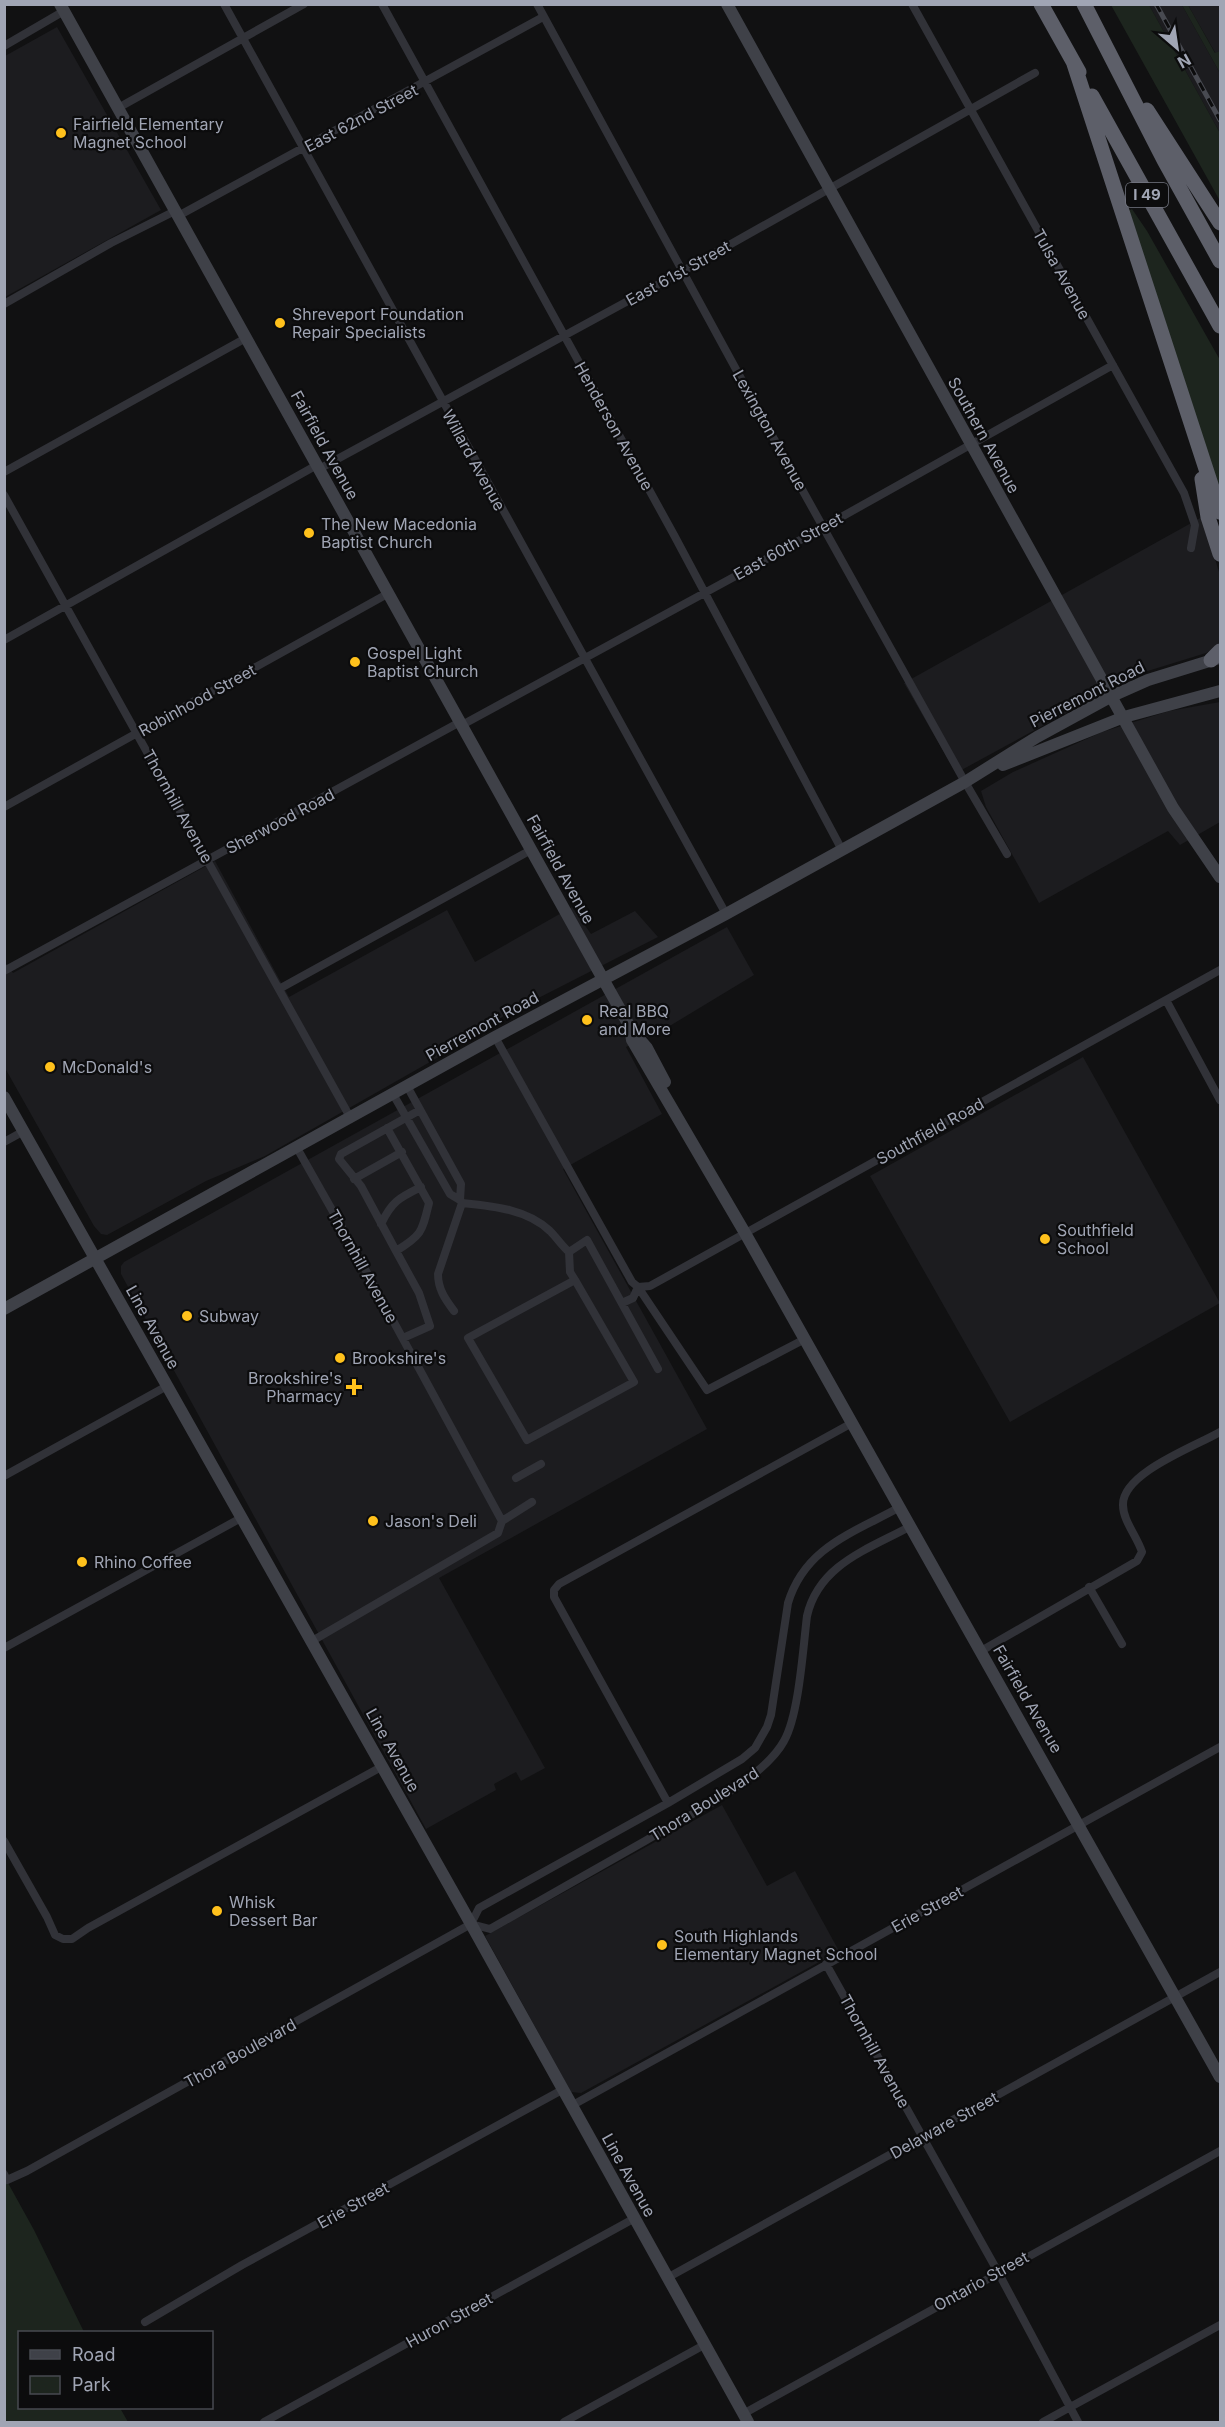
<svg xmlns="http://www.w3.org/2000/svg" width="1225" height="2427" font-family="Inter,sans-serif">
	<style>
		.built { fill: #1c1c1f }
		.green { fill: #1d251e }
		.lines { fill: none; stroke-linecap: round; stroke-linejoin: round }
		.street { stroke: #313238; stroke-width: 8 }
		.secondary { stroke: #3f4148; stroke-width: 12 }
		.highway { stroke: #5d5f69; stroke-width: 15 }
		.rail-casing { stroke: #484a51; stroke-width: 5 }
		.rail { stroke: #0c0c0d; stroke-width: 3; stroke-dasharray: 9; stroke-linecap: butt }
		.poi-dot { fill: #ffc11c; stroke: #0c0c0d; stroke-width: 2 }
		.labels { text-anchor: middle; stroke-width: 4.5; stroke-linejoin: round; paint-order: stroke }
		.shield { fill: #0c0c0d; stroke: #747782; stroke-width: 1.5 }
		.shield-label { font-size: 15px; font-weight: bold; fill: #a0a5b4 }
		.street-label { font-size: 16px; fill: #a0a5b4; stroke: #0c0c0d }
		.poi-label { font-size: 16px; fill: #a0a5b4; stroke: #0c0c0d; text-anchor: start }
	</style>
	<rect width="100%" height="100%" fill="#111112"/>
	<path class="built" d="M1149 5H1182L1220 73V133Z
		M1188 5H1220V51L1216 54Z
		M57 27 161 210 5 297V56Z
		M1202 517 1220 575V642L1217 647 1206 653 1125 678 1068 712 956 773 904 683Z
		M1220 702V822L1180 845 1168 831 1039 903 986 807 981 791 1013 772 1102 732 1169 711Z
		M215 861 289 997 447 910 475 962 572 907 591 934 635 911 658 937 507 1014 444 1054 265 1156 206 1181 107 1235 101 1234 94 1226 5 1068 4 961 13 973Z
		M727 927 754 975 668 1027 626 1047 662 1114 563 1169 707 1429 439 1578 545 1768 521 1781 516 1772 494 1784 496 1790 426 1829 121 1274V1266L124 1262Z
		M1083 1057 1220 1303 1010 1422 870 1176Z
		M722 1805 767 1886 795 1871 839 1951 581 2093 571 2092 485 1936Z"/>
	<path class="green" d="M1111 5H1149L1220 133V201Z
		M1182 5H1188L1215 53 1220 51V73Z
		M1132 209 1147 231 1220 360V494L1128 211Z
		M8 2183 34 2230 84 2332H20V2408H120L128 2422H5L4 2185Z"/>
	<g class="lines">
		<path class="street" d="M224 4 726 914
			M382 4 674 535 842 850
			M537 4 774 439 965 782 1007 854
			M912 4 1184 493 1195 525 1191 548
			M4 46 64 11
			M118 108 304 4
			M178 216 543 17
			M4 304 111 243 175 211
			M319 469 683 271 1035 73
			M4 472 246 338
			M4 495 350 1117
			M4 640 317 465
			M462 725 743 572 1113 365
			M4 807 389 593
			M4 971 460 722
			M279 989 531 850
			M1166 1000 1220 1100
			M495 1037 632 1282 638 1287 707 1390 805 1339
			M393 1094 450 1194 460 1200 461 1184 407 1086
			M387 1128 429 1203C422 1232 422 1235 396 1251
			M4 1142 24 1131
			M297 1148 353 1247 502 1521 498 1533 312 1641
			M354 1179 402 1152
			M462 1203C492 1206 527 1209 550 1231 557 1238 562 1246 569 1252
			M381 1224C392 1201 399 1198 421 1187
			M575 1280 468 1338 527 1440 634 1382 575 1280 570 1272 569 1252 587 1240 658 1369
			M622 1303 633 1298 638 1287 650 1286 1220 970
			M454 1311C445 1299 438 1289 438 1274L462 1203 460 1200
			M403 1338 430 1326 419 1293 396 1251 361 1186 339 1159 341 1154 420 1110
			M4 1476 167 1386
			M516 1478 541 1464
			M502 1521 532 1502
			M1089 1587 1122 1644
			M4 1648 241 1518
			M981 1651 1137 1561 1142 1552C1137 1536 1123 1521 1123 1505 1122 1473 1196 1446 1220 1432
			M668 1803 554 1597V1590L559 1584 852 1423
			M4 1841 47 1917 55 1935 63 1939H72L88 1928 383 1766
			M471 1924 490 1929C542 1900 593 1870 645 1841 684 1818 763 1780 784 1741 799 1715 803 1648 807 1616 819 1564 869 1549 911 1526
			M826 1964 998 2272 1078 2422
			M571 2106 1220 1747
			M4 2174 7 2180 27 2171 471 1924 479 1908 668 1803 742 1759 755 1748 767 1727 771 1715 788 1603C805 1547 853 1533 900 1507
			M667 2278 1220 1972
			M145 2322 242 2265 562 2090
			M743 2414 1220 2151
			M264 2422 635 2218
			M564 2422 704 2345
			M1043 2422 1220 2325"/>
		<path class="secondary" d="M60 4 603 979 630 1027 632 1040 745 1233 1220 2077
			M727 4 1173 808 1220 877
			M1003 765 1124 717 1220 691
			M634 1033 647 1048 665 1082
			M4 1097 471 1924 748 2422
			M4 1309 495 1037 726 914 965 782 1037 737 1112 696 1148 680 1219 658"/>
		<path class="highway" d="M1041 4 1079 72
			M1084 4 1164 160 1220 261
			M1074 64 1220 512
			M1092 96 1220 326
			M1147 110 1220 223
			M1202 479 1208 517 1220 554
			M1211 660 1220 651"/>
		<defs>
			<path id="rail" d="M1156 4 1220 120"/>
		</defs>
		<use href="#rail" class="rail-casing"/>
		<use href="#rail" class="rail"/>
	</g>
	<g class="poi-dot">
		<circle cx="61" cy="133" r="6"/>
		<circle cx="280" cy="323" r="6"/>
		<circle cx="309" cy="533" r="6"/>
		<circle cx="355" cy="662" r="6"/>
		<circle cx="587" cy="1020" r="6"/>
		<circle cx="50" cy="1067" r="6"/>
		<circle cx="1045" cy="1239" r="6"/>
		<circle cx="187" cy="1316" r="6"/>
		<circle cx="340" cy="1358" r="6"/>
		<path d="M351 1378h6v6h6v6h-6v6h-6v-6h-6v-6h6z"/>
		<circle cx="373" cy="1521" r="6"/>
		<circle cx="82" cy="1562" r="6"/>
		<circle cx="217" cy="1911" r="6"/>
		<circle cx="662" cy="1945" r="6"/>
	</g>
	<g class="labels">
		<rect class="shield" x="1126" y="183" width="42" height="24" rx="4.5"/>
		<g class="shield-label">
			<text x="1147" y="200">I 49</text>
		</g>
		<g class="street-label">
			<text transform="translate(361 118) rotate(-28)" y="6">East 62nd Street</text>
			<text transform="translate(678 273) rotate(-29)" y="6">East 61st Street</text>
			<text transform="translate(1062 274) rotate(61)" y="6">Tulsa Avenue</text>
			<text transform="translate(614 426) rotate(61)" y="6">Henderson Avenue</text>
			<text transform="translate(770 430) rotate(61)" y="6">Lexington Avenue</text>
			<text transform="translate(984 435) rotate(61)" y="6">Southern Avenue</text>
			<text transform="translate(325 445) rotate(61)" y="6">Fairfield Avenue</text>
			<text transform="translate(474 460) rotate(61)" y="6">Willard Avenue</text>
			<text transform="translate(788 546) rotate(-29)" y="6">East 60th Street</text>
			<text transform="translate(1087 694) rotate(-27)" y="6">Pierremont Road</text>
			<text transform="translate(197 700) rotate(-29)" y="6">Robinhood Street</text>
			<text transform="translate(178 806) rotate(61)" y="6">Thornhill Avenue</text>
			<text transform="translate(280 821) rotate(-28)" y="6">Sherwood Road</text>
			<text transform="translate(561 869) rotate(61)" y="6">Fairfield Avenue</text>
			<text transform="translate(482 1026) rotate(-29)" y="6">Pierremont Road</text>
			<text transform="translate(930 1131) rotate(-29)" y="6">Southfield Road</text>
			<text transform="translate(363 1266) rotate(61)" y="6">Thornhill Avenue</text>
			<text transform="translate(153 1327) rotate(61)" y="6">Line Avenue</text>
			<text transform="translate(1028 1699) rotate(60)" y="6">Fairfield Avenue</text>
			<text transform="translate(393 1750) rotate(61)" y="6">Line Avenue</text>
			<text transform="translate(704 1804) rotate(-32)" y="6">Thora Boulevard</text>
			<text transform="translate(927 1909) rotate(-29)" y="6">Erie Street</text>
			<text transform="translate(875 2051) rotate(61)" y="6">Thornhill Avenue</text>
			<text transform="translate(240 2053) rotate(-29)" y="6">Thora Boulevard</text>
			<text transform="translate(944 2125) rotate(-29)" y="6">Delaware Street</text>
			<text transform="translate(629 2175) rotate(61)" y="6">Line Avenue</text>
			<text transform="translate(353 2205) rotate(-29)" y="6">Erie Street</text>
			<text transform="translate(981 2281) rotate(-29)" y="6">Ontario Street</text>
			<text transform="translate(449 2320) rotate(-29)" y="6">Huron Street</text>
		</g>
		<g class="poi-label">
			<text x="73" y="130">Fairfield Elementary<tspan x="73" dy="18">Magnet School</tspan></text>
			<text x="292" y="320">Shreveport Foundation<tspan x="292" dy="18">Repair Specialists</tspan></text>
			<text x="321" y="530">The New Macedonia<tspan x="321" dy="18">Baptist Church</tspan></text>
			<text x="367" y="659">Gospel Light<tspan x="367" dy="18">Baptist Church</tspan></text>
			<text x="599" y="1017">Real BBQ<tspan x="599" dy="18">and More</tspan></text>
			<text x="62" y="1073">McDonald's</text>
			<text x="1057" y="1236">Southfield<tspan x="1057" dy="18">School</tspan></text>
			<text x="199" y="1322">Subway</text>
			<text x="352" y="1364">Brookshire's</text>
			<text x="342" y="1384" text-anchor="end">Brookshire's<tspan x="342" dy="18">Pharmacy</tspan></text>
			<text x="385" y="1527">Jason's Deli</text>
			<text x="94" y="1568">Rhino Coffee</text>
			<text x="229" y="1908">Whisk<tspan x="229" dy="18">Dessert Bar</tspan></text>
			<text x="674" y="1942">South Highlands<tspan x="674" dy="18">Elementary Magnet School</tspan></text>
		</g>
	</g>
	<rect width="1225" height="2427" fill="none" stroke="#a0a5b4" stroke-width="12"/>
	<rect x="18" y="2331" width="195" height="78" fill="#0c0c0d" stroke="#474950" stroke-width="1.5"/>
	<rect x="30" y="2350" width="30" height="9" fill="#3f4148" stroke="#474950" stroke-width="1.5"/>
	<text x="72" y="2361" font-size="18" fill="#a0a5b4">Road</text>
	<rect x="30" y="2376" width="30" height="18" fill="#1d251e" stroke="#474950" stroke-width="1.5"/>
	<text x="72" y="2391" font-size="18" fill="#a0a5b4">Park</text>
	<g transform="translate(1177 48) rotate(151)" stroke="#0c0c0d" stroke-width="4.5" paint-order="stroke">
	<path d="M0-4.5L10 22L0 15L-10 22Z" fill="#a0a5b4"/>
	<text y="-9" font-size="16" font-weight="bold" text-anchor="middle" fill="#a0a5b4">N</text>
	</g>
</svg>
